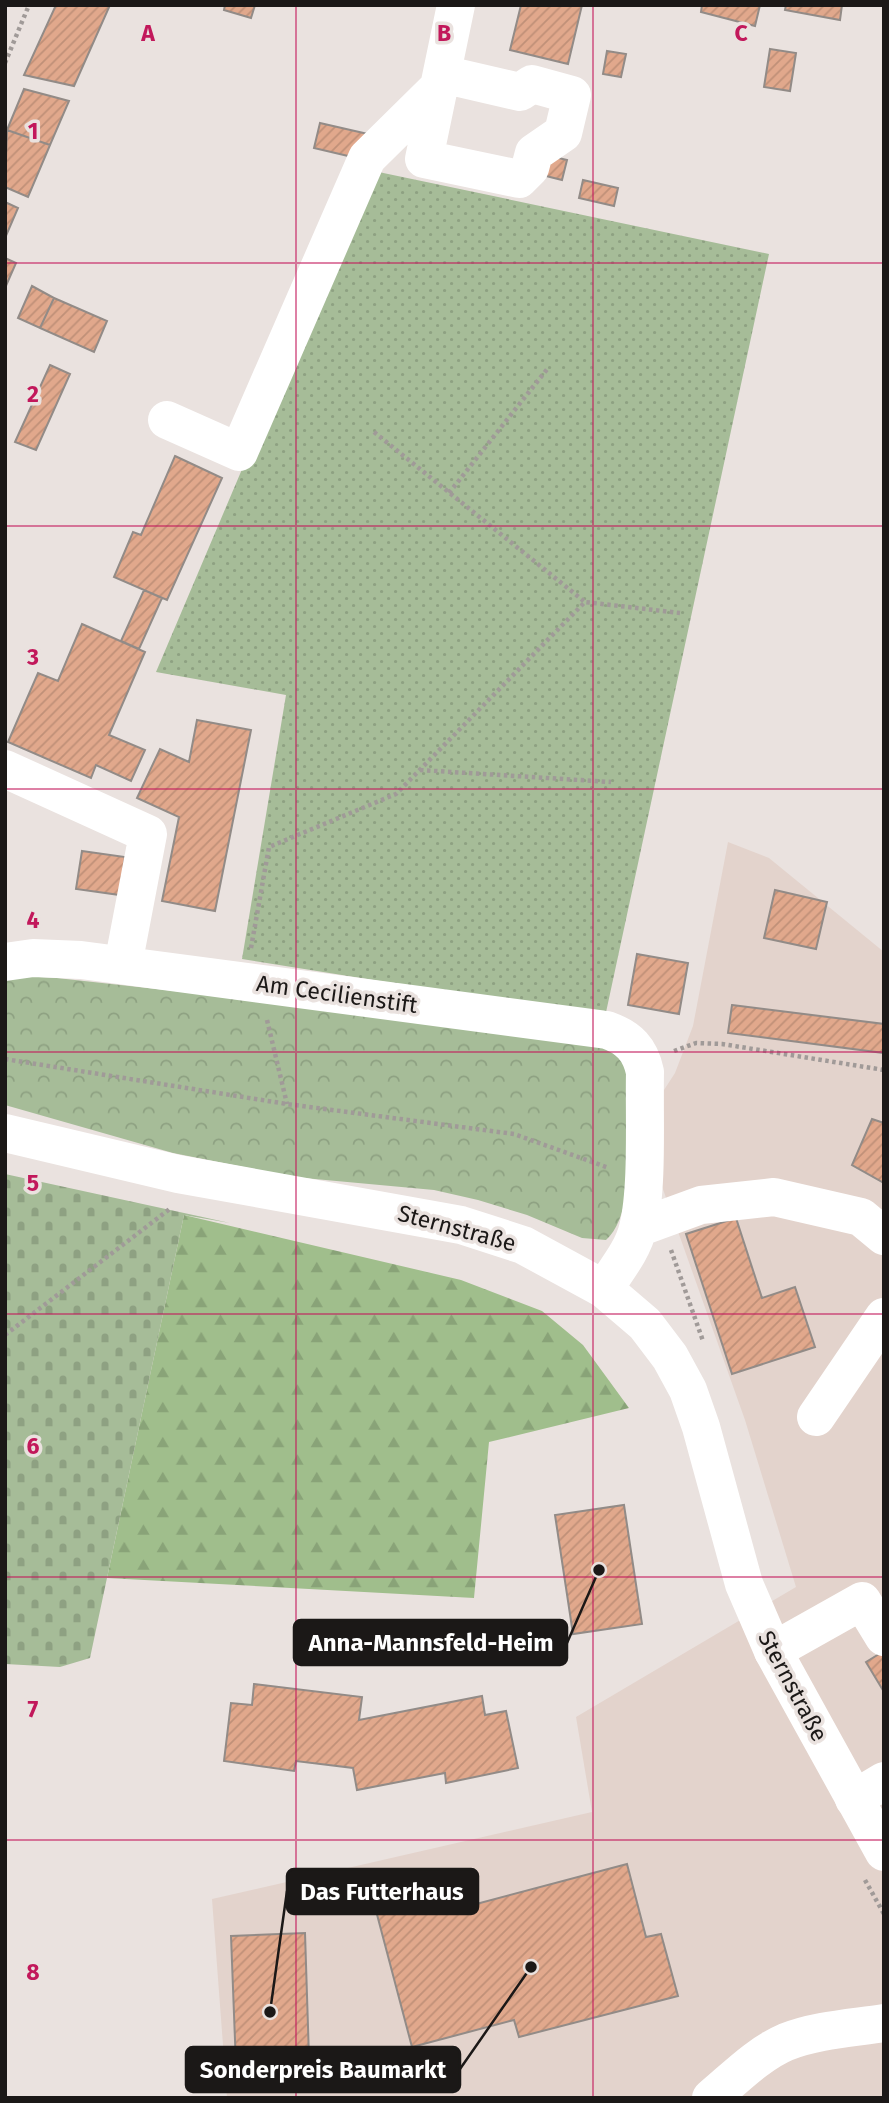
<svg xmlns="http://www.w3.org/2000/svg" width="889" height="2103" font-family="'Fira Sans',sans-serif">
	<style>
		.built { fill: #e3d3cc }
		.forest { fill: url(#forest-firs) }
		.cemetery { fill: url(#cemetery-stones) }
		.park { fill: url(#park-crowns) }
		.garden { fill: url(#garden-dots) }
		.building { fill: url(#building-hatch); stroke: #928b87; stroke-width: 2 }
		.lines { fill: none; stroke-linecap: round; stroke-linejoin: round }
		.path { stroke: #a09a98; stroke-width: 4.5; stroke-dasharray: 3.5 3.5; stroke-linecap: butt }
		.minor { stroke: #fff; stroke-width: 38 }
		.major { stroke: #fff; stroke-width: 38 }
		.grid { fill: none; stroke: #c2185b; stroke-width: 2; stroke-opacity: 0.55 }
		.labels { text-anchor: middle; stroke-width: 7; stroke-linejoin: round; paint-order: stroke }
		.street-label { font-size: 23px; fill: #1b1817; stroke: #eae2df }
		.grid-label { font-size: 23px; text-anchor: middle; font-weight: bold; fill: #c2185b; stroke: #eae2df; stroke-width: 7; stroke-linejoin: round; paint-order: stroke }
		.leader { fill: none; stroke: #1b1817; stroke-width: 2.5 }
		.callout-dot { fill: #1b1817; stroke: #eae2df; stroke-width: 2.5 }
		.callout { fill: #1b1817; stroke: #1b1817; stroke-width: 2.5 }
		.callout-label { font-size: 24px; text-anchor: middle; font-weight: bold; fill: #fff }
	</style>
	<defs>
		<pattern id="forest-firs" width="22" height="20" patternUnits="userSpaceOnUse" patternTransform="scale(1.75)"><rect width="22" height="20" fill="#a0be8c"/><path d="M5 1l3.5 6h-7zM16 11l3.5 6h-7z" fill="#89a378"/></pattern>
		<pattern id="cemetery-stones" width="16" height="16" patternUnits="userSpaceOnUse" patternTransform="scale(1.75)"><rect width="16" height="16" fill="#a6bc98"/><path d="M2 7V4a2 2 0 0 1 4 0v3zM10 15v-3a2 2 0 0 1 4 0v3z" fill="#8ea182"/></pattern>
		<pattern id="park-crowns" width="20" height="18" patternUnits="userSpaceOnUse" patternTransform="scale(1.75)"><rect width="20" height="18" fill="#a6bc98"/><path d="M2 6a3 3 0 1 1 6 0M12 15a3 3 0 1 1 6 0" fill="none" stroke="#8ea182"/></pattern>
		<pattern id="garden-dots" width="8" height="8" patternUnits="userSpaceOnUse" patternTransform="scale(1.75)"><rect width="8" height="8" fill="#a6bc98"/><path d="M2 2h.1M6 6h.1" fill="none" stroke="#8ea182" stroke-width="1.8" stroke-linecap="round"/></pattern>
		<pattern id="building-hatch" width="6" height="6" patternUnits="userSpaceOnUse" patternTransform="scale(1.75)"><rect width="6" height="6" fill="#e1a88c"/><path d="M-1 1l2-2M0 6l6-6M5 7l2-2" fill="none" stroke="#c09078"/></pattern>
	</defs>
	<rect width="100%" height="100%" fill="#eae2df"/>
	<path class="built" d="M728 842 769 858 884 952V2098H227L212 1899 592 1812 576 1717 796 1587 745 1420 659 1178 664 1090 675 1073 693 1026Z"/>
	<path class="forest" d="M184 1215 461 1280 542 1311 583 1345 629 1408 489 1442 474 1598 107 1578Z"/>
	<path class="cemetery" d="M5 1174 230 1223 184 1215 90 1658 60 1667 5 1664Z"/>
	<path class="park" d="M5 975 57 978 544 1032 601 1042 631 1069C630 1111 638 1213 606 1240L582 1238 527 1215 478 1200 434 1190 293 1177 173 1153 5 1105Z"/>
	<path class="garden" d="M369 170 769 254 605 1017 242 959 286 695 156 672Z"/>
	<path class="building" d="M56 5H110L74 86 24 75Z
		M225 5H255L251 18 224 10Z
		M521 5H582L568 64 510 50Z
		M702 5H760L755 26 701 12Z
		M786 5H842L840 20 785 10Z
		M770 49 796 53 790 91 764 87Z
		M607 51 626 54 621 77 603 74Z
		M24 89 69 101 50 145 7 130Z
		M320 123 368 134 361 159 314 148Z
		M7 130 50 145 28 197 5 187Z
		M542 154 567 160 562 180 538 174Z
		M583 180 618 188 614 206 579 198Z
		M5 202 18 208 5 238Z
		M5 258 16 263 5 288Z
		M32 286 54 298 40 328 18 318Z
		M54 298 107 321 94 352 40 328Z
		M50 365 70 374 36 450 15 442Z
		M175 456 222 478 167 600 114 577 133 532 141 535Z
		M144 590 162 598 139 649 121 641Z
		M82 624 145 652 109 735 145 750 131 781 96 765 91 778 8 742 38 673 58 681Z
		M197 720 251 730 215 911 162 901 179 817 137 798 160 749 189 762Z
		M82 851 125 857 120 895 76 889Z
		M775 890 827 902 816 949 764 938Z
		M637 954 688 963 679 1014 628 1005Z
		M732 1005 884 1024V1053L728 1033Z
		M872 1119 884 1123V1183L852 1165Z
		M736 1218 762 1298 795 1287 815 1347 732 1374 686 1234Z
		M624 1505 642 1624 573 1634 555 1515Z
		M884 1651V1692L866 1662Z
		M254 1684 362 1697 359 1720 482 1696 485 1715 506 1711 518 1768 446 1783 445 1773 357 1790 353 1768 296 1761 294 1771 224 1761 231 1703 252 1705Z
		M627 1864 646 1937 661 1934 678 1996 519 2037 514 2020 412 2047 370 1888 425 1874 430 1893 448 1888 462 1893 465 1907Z
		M305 1933 310 2089 237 2092 231 1936Z"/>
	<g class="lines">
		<path class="path" d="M5 63 29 5
			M374 432 585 602
			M449 493 548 368
			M420 770 611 782
			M251 948 269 847 396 794 585 602 680 613
			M267 1020 287 1104
			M674 1051 696 1043 722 1044 884 1070
			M5 1059 287 1104 514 1134 609 1168
			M671 1250 703 1341
			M5 1335 171 1208
			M865 1880 884 1914"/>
		<path class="minor" d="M442 74 520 92 532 84 572 95 563 133 534 153 530 168 519 179 424 159 456 5
			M167 420 239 452 367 158 439 87
			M5 769 148 834 123 965
			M5 962 33 958 81 960 607 1030C629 1038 640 1049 645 1072 644 1116 648 1188 638 1228 633 1250 616 1270 604 1289
			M638 1228 701 1205 774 1197 861 1217 884 1236
			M816 1417 884 1317
			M773 1651 862 1601 884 1637
			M854 1799 884 1781
			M711 2098C735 2078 758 2054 786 2042 816 2030 852 2028 884 2023"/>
		<path class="major" d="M5 1133 178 1174 461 1225 523 1245 604 1289 645 1324 670 1357 688 1390 701 1427 744 1584 773 1651 884 1852"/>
	</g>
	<path class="grid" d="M296 5V2098M593 5V2098M5 263H884M5 526H884M5 789H884M5 1052H884M5 1314H884M5 1577H884M5 1840H884"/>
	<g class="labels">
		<g class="street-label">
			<text transform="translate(337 994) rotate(8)" y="8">Am Cecilienstift</text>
			<text transform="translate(457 1228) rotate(15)" y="8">Sternstraße</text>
			<text transform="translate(793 1686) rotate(62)" y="8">Sternstraße</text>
		</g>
	</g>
	<g class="grid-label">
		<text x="148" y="41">A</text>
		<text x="444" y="41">B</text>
		<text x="741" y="41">C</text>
		<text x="33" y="139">1</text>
		<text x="33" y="402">2</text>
		<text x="33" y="665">3</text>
		<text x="33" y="928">4</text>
		<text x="33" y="1191">5</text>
		<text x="33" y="1454">6</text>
		<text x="33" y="1717">7</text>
		<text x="33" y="1980">8</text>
	</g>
	<path class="leader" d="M599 1570L567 1643M270 2012L287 1891M531 1967L460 2069"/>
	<g class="callout-dot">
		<circle cx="599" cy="1570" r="7"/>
		<circle cx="270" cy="2012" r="7"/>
		<circle cx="531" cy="1967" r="7"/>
	</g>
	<g class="callout">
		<rect x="294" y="1620" width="273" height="45" rx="7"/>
		<rect x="287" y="1869" width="191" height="45" rx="7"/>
		<rect x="186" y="2047" width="274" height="45" rx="7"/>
	</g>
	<g class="callout-label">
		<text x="431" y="1651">Anna-Mannsfeld-Heim</text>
		<text x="382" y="1900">Das Futterhaus</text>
		<text x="323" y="2078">Sonderpreis Baumarkt</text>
	</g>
	<rect width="889" height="2103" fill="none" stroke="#1b1817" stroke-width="14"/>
</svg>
